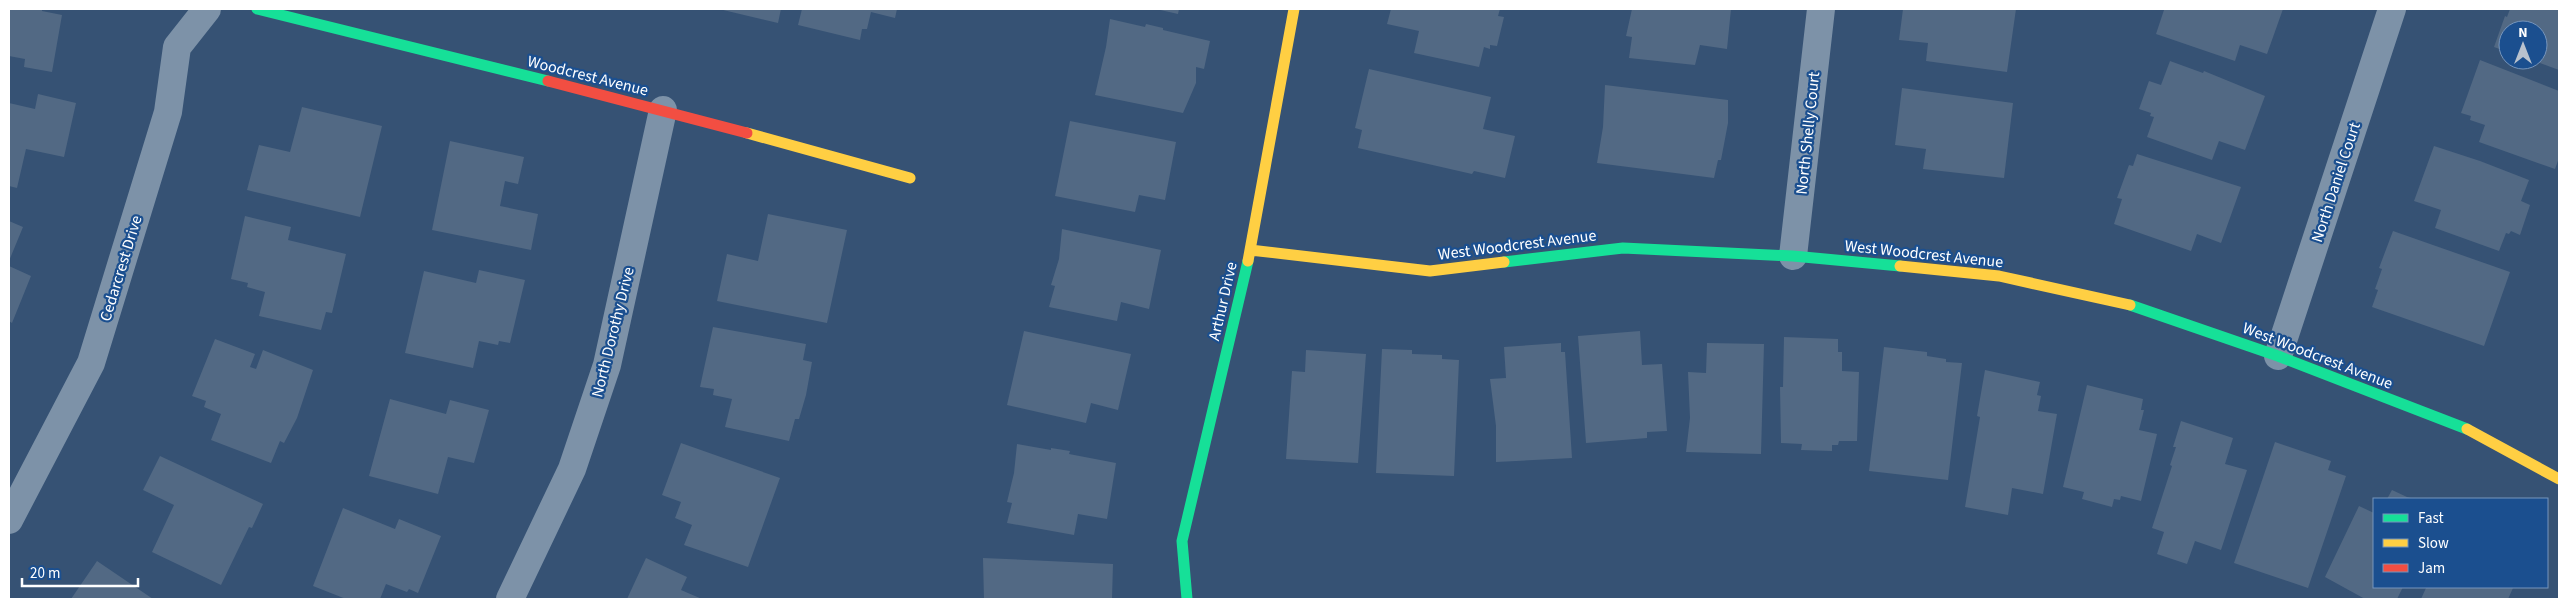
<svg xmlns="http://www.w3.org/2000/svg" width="2568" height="608" font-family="'Source Sans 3',sans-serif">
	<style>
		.building { fill: #526984 }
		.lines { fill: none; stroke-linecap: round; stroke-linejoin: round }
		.street { stroke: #7d92a8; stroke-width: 28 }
		.fast { stroke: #16e098; stroke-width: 11 }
		.slow { stroke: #ffcf43; stroke-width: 11 }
		.jam { stroke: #f24e42; stroke-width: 11 }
		.labels { text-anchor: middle; stroke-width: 4.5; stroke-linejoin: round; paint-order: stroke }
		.street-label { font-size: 16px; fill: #fff; stroke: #1b4f8f }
	</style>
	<rect width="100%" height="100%" fill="#365274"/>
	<path class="building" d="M9 9H42V11L62 15 52 72 24 67 25 59 9 56Z
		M719 9H781L778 23Z
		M802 9H897L895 18 871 12 867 29H862L860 40 798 25Z
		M1156 9H1179L1178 14Z
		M1391 9H1500L1498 16 1504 17 1497 46 1490 45V49L1484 47 1479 67 1414 53 1419 31 1387 24Z
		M1632 9H1731L1727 49 1700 45 1695 65 1629 58 1632 37 1626 36Z
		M1903 9H2016L2007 72 1926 61 1928 43 1899 40Z
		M2161 9H2283L2267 54 2240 45 2235 61 2156 34 2164 10Z
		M2510 9H2559V70L2532 60H2538V30H2508V52L2494 47 2505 16 2507 17Z
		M1110 19 1145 27 1146 24 1163 28V30L1210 41 1204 69 1196 67V83L1183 113 1095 95 1106 47Z
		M2480 60 2559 91V158L2555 169 2479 142 2485 125 2470 120 2471 116 2461 113Z
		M2170 61 2203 73 2204 71 2265 96 2245 150 2219 141 2212 160 2147 137 2154 117 2150 116 2151 113 2139 109 2149 81 2161 85Z
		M1369 69 1491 97 1483 129 1515 136 1505 178 1474 171 1472 174 1358 148 1362 130 1355 128Z
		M1605 85 1728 100V123L1721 160H1718L1714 178 1597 163 1603 127Z
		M1902 88 2013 103 2004 178 1923 169 1926 149 1895 145Z
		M38 94 76 103 64 157 26 149 17 188 9 186V103L35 109Z
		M302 107 382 126 360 217 247 190 259 145 290 152Z
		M1070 121 1176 142 1165 200 1139 195 1135 212 1055 196Z
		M450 141 524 157 518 184 505 181 500 206 538 214 531 250 432 230Z
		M2434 146 2480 161 2529 180 2521 201 2530 205 2520 235 2511 231 2509 234 2506 233 2499 251 2435 228 2441 210 2414 201Z
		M2137 154 2241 187 2221 243 2197 234 2191 251 2114 224 2122 199 2117 198 2129 165 2133 166Z
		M768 214 847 230 827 323 717 301 727 254 758 261Z
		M245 216 291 227 288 240 346 254 332 313 326 312 321 330 259 316 265 292 247 287 248 283 231 279Z
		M9 221 23 227 9 261Z
		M1062 229 1161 250 1149 309 1121 302 1117 321 1049 307 1055 286 1051 285 1059 259Z
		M2393 231 2510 272 2484 346 2372 307 2378 290 2375 289 2382 269 2379 268Z
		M9 266 31 276 12 323 9 321Z
		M479 270 525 280 510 343 499 341 498 345 479 341 473 368 405 353 424 271 476 283Z
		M713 327 806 344 803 360 812 362 806 395 799 419H795L789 441 725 427 732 399 713 395 714 389 700 387Z
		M1024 331 1131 354 1118 410 1091 403 1086 423 1007 405Z
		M1640 331 1642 365 1662 364 1667 431 1647 432V438L1586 443 1578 336Z
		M1784 337 1838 339V352H1842V371L1859 372 1857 441H1839L1838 445H1832V451L1801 450 1802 444 1781 443 1780 387H1783Z
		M215 339 255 354 250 367 256 369 263 350 313 370 297 418 284 443 280 441 271 463 211 440 221 414 204 407 206 401 192 396Z
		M1561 343V352H1565L1572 458 1496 462V426L1490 379 1506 378 1504 347Z
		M1707 343 1764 344 1761 454 1686 452 1690 418 1688 372 1706 373Z
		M1884 347 1927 352V356L1946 359V362L1962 363 1948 480 1869 471Z
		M1382 349 1412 350V354L1442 355V359L1459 360 1454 476 1376 473Z
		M1306 350 1366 354 1358 463 1286 459 1292 371 1305 372Z
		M1985 370 2040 382 2037 395 2041 396 2038 411 2057 414 2043 494 2012 488 2008 515 1965 507 1980 417 1977 416Z
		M2087 385 2143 399 2141 410H2144L2139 430 2157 434 2141 501 2121 496 2120 500 2114 499 2112 507 2082 499 2084 492 2063 487Z
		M390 399 446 414 450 400 489 410 474 463 448 457 438 494 369 476Z
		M2181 421 2233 438 2225 464 2247 470 2221 550 2195 541 2187 564 2157 554 2164 532 2152 528 2172 466 2170 465 2176 447H2173Z
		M2275 442 2331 461 2328 470 2346 476 2308 588 2234 563Z
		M681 443 780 478 748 567 684 545 692 525 675 518 681 502 662 495Z
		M1017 444 1051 450V448L1070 451 1069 454 1116 463 1107 519 1078 514 1074 535 1007 523 1012 503 1007 502 1014 473Z
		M160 456 263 504 252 528 249 527 221 585 152 552 174 505 143 490Z
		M2392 490 2407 497 2415 499H2387Z
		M2359 506 2374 513V587H2403L2397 599H2365L2325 577Z
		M343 508 395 529 399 519 441 536 418 593 409 589 407 592 386 584 380 599H346L313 586Z
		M646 558 687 577 681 590 702 599H627Z
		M983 558 1113 564 1112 599H984Z
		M97 561 153 599H71Z
		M2423 587H2509L2513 588 2508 599H2421L2426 588Z"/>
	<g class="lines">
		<path class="street" d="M1793 256 1821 9
			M2278 356 2392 9
			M9 520 91 363 168 112 177 47 207 9
			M510 599 572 469 607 365 663 110"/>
		<path class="fast" d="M257 9 548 81
			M1504 262 1623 248 1793 256 1900 266
			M2130 305 2278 356 2467 429
			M1187 599 1182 541 1248 261"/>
		<path class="slow" d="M747 133 910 178
			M1250 250 1430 271 1504 262
			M1248 261 1294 9
			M1900 266 1999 276 2130 305
			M2467 429 2559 479"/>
		<path class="jam" d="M548 81 747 133"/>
	</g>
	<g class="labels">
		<g class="street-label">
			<text transform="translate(588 75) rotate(14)" y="6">Woodcrest Avenue</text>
			<text transform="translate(1807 133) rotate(-84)" y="6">North Shelly Court</text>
			<text transform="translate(2335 182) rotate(-72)" y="6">North Daniel Court</text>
			<text transform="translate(1517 244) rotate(-7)" y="6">West Woodcrest Avenue</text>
			<text transform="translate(1924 253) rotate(6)" y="6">West Woodcrest Avenue</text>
			<text transform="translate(120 268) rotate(-73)" y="6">Cedarcrest Drive</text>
			<text transform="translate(1222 301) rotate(-77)" y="6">Arthur Drive</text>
			<text transform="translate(612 332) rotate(-76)" y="6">North Dorothy Drive</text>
			<text transform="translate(2318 355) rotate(21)" y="6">West Woodcrest Avenue</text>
		</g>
	</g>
	<rect width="2568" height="608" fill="none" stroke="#ffffff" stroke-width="20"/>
	<rect x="2373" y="498" width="175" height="90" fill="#1b4f8f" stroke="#7695bc"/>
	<rect x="2383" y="514" width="25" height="8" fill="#16e098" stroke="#7695bc"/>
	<text x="2418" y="523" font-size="15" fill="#ffffff">Fast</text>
	<rect x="2383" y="539" width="25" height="8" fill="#ffcf43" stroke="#7695bc"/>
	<text x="2418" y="548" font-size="15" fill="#ffffff">Slow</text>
	<rect x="2383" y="564" width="25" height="8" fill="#f24e42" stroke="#7695bc"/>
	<text x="2418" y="573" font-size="15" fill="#ffffff">Jam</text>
	<g transform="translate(2523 45)"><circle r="24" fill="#1b4f8f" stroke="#7695bc"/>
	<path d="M0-4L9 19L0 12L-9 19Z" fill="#b9c2ce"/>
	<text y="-8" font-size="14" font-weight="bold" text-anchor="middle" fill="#ffffff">N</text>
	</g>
	<path d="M22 578v8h116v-8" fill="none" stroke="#ffffff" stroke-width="2.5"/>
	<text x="30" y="578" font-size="15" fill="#ffffff" stroke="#1b4f8f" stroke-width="4" paint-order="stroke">20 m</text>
</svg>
